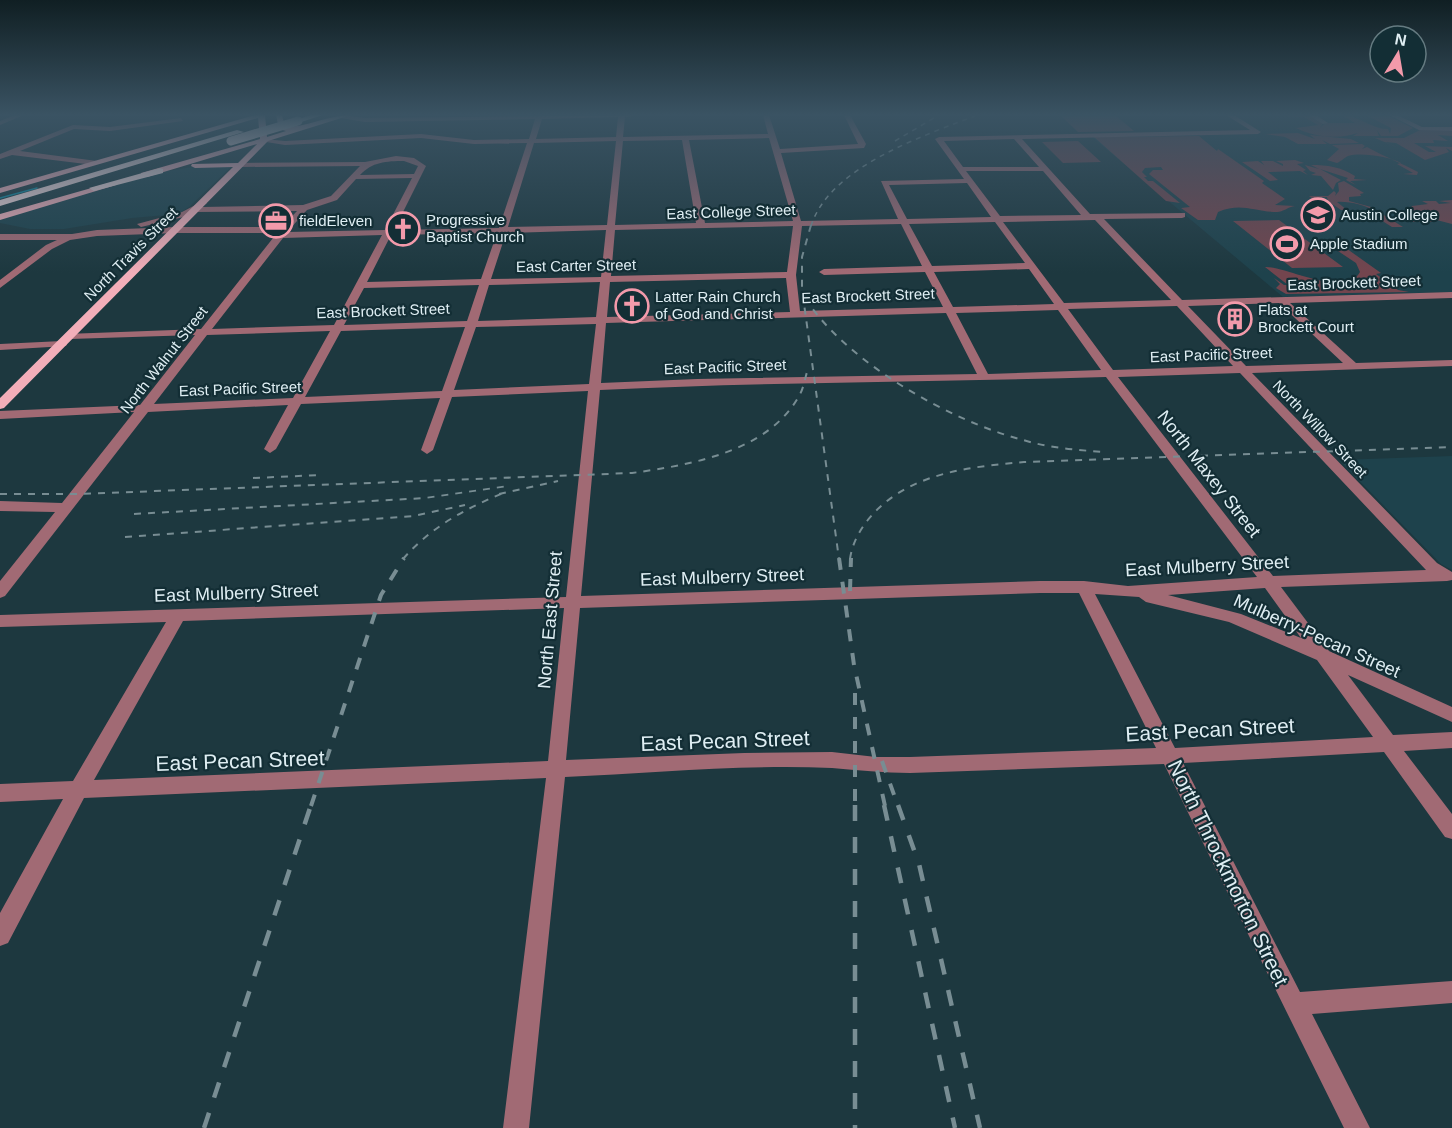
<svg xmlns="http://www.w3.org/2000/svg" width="1452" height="1128" font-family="Arial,sans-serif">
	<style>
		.built { fill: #1e424c }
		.green { fill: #73454e }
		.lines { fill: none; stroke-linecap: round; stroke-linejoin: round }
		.stream { stroke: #1288a1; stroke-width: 1.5 }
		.minor { fill: #a16a74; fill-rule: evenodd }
		.major { fill: #f2aeb9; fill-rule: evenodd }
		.highway { fill: #f4d7db; fill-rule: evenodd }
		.rail-far3 { stroke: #788d93; stroke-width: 1.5; stroke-dasharray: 5 5; stroke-linecap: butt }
		.rail-far2 { stroke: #788d93; stroke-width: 2; stroke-dasharray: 7 7; stroke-linecap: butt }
		.rail-far1 { stroke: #788d93; stroke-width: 4; stroke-dasharray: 12 12; stroke-linecap: butt }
		.rail { stroke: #788d93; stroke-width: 4.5; stroke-dasharray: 16 16; stroke-linecap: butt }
		.highway-bridge { stroke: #f4d7db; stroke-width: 9 }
		.labels { text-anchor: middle; stroke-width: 4.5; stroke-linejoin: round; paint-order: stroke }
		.far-street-label { font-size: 15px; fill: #dfeef3; stroke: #132e35 }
		.far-poi-label { font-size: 15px; fill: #dfeef3; stroke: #132e35; text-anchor: start }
		.street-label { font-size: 18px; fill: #dfeef3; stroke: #132e35 }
		.near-street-label { font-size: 21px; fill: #dfeef3; stroke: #132e35 }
	</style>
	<rect width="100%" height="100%" fill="#1d383f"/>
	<path class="built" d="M1234 115H1389L1422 130H1452V292L1283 297 1092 137 1261 133Z
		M199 166 231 167 189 207 178 214 132 218 64 229H30L0 223V219L154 173Z
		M1452 456V570L1441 564 1339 460Z"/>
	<path class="green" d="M1060 115H1115L1134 131 1078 132Z
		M1308 115 1323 123 1320 128 1325 123H1355L1342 115C1358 115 1371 129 1388 129L1390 134 1391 128 1366 115H1387L1413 128 1398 136H1381L1377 130 1379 136H1353L1358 133C1341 139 1315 138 1296 128L1318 125 1304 117 1280 116Z
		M1420 130H1452V136L1438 135 1448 141 1433 140 1434 143H1445H1414L1429 152H1436L1425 146 1452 147V151L1446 148 1449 152 1425 160 1396 143 1385 142 1401 149 1375 138H1404Z
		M1298 133 1315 139 1310 135 1351 139 1359 143 1330 144 1322 140 1327 144H1298L1285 137 1265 134Z
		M1199 136 1217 151 1218 149 1264 181 1262 183 1285 199 1275 205 1295 206C1288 207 1283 212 1277 212 1254 212 1242 202 1218 212L1215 220H1198L1181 208 1190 207 1149 174 1153 170H1163L1161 167 1145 168 1142 172 1147 177H1144L1148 181H1153L1180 203 1166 201 1094 137Z
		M1078 141 1101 162 1063 163 1042 142Z
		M1362 144 1365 146 1362 149 1367 147C1383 156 1401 163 1418 172L1417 175 1403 174 1413 173 1397 164 1401 163C1390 157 1362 152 1348 156 1344 158 1340 162 1337 163L1327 160 1339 149 1332 145Z
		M1258 161 1264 165 1261 161H1273L1283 166V164L1276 161 1295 160 1304 163 1297 164 1306 170 1303 171 1308 175 1300 171 1268 172 1278 180 1270 181 1242 162Z
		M1311 165C1328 165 1341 167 1355 176L1354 179 1367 180 1350 181 1356 185 1346 180 1348 178 1320 169 1341 180 1336 183 1333 190 1321 176 1311 175 1316 173 1310 171 1305 165 1319 169Z
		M1344 181 1364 193 1360 194 1361 196 1349 197V201L1371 207 1403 227H1392L1368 212H1376C1367 205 1348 201 1337 202L1347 210H1341L1328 201 1327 197 1312 198 1309 196H1328L1334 191 1336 193 1335 196 1339 191 1338 183Z
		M1452 200V224L1429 218 1435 222H1408L1416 219 1417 215 1422 216 1410 209 1412 206 1428 204 1422 201H1436L1439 204 1451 203 1439 201Z
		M1279 220 1343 267 1292 268 1233 221Z
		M1343 246 1381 273 1376 274 1398 290 1409 292 1286 294 1276 288 1280 284 1274 278 1284 285H1288L1265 267C1286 266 1345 299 1360 272L1356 263 1332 247Z"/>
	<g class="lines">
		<path class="stream" d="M0 198 37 188"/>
		<path class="minor" d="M15 115H24L0 125V121Z
			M343 115 365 118 641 115 625 117 623 137 768 134 763 115H769L780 149 858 144 844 115H850L866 144 864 148 781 153 801 221 898 219 881 181 964 179 935 139 939 137 1250 130 1226 115H1234L1261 132 1258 134 1022 139 1090 214 1185 213V217L1182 218 1104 219 1182 300 1452 292V298L1290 303 1356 363 1452 360V366L1252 373 1437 563 1452 572V580L1447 581 1281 587 1329 651 1452 707V722L1348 675 1393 735 1452 732V748L1404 751 1452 814V839L1445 837 1384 752 1183 763 1300 992 1452 981V1003L1312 1014 1370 1128H1344L1164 764 910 773C884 773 858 770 832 768 745 764 652 773 565 777L529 1128H503L546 778 84 798 8 943 0 946V913L63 799 0 802V784L73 781 166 622 0 627V615L566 597 588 391 452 397 433 450 427 454 421 450 440 398 301 404 276 449 270 453 264 449 288 405 148 412 5 596 0 598V581L55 512 0 511V501L62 503 134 412 0 419V411L140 405 195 335 70 339 66 338V334L201 329 277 233H176L97 236 70 240 52 249 0 288V280L46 245 57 240H0V234H72L97 230 176 227H282L297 211 194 212 188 216 141 227 137 224 182 212 203 201 207 203 202 207 303 205 331 196 360 166 240 167H237V163L365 162 396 156 414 158 426 166 394 230 499 228 527 143 474 144 421 138 285 145 260 141 264 139 285 141 421 134 474 140 529 139 535 119 365 122 341 118ZM618 117 616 137 536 139 542 119ZM769 138 793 221 705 223 689 140ZM1014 139 1039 167H963L944 141ZM682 140 696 223 615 225 623 141ZM616 141 607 225 508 227 534 143ZM404 161 418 166 414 174 360 175C372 162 386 161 404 161ZM966 171H1043L1081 215 1000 216ZM412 178 385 230 287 232 307 210 337 200 356 179ZM967 183 991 217 907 219 889 185ZM1095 220 1171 300 1064 303 1003 222ZM995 222 1025 263 932 266 909 224ZM901 224 922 266 824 269 819 272 824 275 925 272 943 307 800 311 796 275 802 226ZM793 226 787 272 611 276 615 230ZM606 230 601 277 491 279 506 233ZM497 233 481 279 367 282 391 235ZM382 235 334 325 212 329 283 238ZM1029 269 1054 304 953 307 934 272ZM786 278 790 312 607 317 610 282ZM600 282 596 317 478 321 489 285ZM479 285 467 321 344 325 364 288ZM1279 303 1343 363 1246 366 1188 306ZM1177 306 1233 366 1113 370 1068 309ZM1058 310 1101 370 988 374 956 313ZM946 313 977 374 697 379 601 383 606 323ZM596 324 589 384 454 390 476 327ZM465 327 442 391 305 397 341 331ZM330 331 293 398 154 404 207 335ZM1240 373 1426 570 1273 576 1118 377ZM1106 377 1257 577 1128 586 1084 581H1040L581 596 600 390C769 382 938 382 1106 377ZM1265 588 1301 638 1241 614 1168 595ZM1040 593H1079L1156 748 910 757H876L832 752 744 753 566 760 580 608ZM1095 594 1139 597 1146 602 1229 622 1317 660 1373 737 1175 748ZM564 608 548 761 94 780 183 621Z
			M1308 115H1316L1328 123 1323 124Z
			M1389 115H1397L1422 127H1452V131L1419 130Z
			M181 118 183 121 110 131 74 129 20 151 97 161 98 163 94 165 12 155 0 159V154L73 125 110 127Z
			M62 341 67 344 66 346 0 350V344Z"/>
		<path class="major" d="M255 115H265L267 137 286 131 279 129 276 115H282L285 127C308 127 328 115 351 115L268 141 4 408 0 409V398L233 167 195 168 191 166 192 164 238 163 257 144 147 177H141V173L260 139 258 118 0 193V188Z
			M109 183 116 185 0 220V214Z"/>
		<path class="highway" d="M310 115H323L298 123 294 121Z
			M237 130 244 132 0 206V200Z
			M160 168 163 169V173L94 191 89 188Z"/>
		<path class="rail-far3" d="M895 141 939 115
			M811 226C830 166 924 136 977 115"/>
		<path class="rail-far2" d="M811 225 802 257V289L839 559
			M805 298C846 362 950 421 1023 440 1049 448 1077 450 1104 452
			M253 478 322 475
			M0 494H78L632 473C690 465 768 452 799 396 804 388 805 377 808 369
			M499 494 558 481
			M134 514 425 498 508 486
			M125 537 413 516 465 505
			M403 559C431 527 466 508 506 492
			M850 559C852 545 858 533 867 521 905 473 968 467 1024 462L1452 447"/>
		<path class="rail-far1" d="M839 558 854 665 885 806
			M850 591 851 558
			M855 693V806
			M882 761 898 806
			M311 806 381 595 404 558"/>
		<path class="rail" d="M855 805V1128
			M884 805 955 1128
			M898 805 919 864 980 1128
			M204 1128 311 805"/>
		<path class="highway-bridge" d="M231 141 298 121"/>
	</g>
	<linearGradient id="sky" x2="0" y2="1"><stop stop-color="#101f23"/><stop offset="0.42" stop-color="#3a5363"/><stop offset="1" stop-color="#3a5363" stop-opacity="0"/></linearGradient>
	<rect width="1452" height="273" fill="url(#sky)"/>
	<defs>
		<symbol id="university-ring" viewBox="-11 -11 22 22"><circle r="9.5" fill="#132e35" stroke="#f39aaa" stroke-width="1.5"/><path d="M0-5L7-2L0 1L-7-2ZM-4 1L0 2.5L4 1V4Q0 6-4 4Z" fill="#f39aaa"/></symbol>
		<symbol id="office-ring" viewBox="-11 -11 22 22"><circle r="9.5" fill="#132e35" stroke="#f39aaa" stroke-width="1.5"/><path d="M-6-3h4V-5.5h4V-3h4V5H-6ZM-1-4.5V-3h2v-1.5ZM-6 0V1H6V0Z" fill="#f39aaa"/></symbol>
		<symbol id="church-ring" viewBox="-11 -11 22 22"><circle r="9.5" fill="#132e35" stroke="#f39aaa" stroke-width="1.5"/><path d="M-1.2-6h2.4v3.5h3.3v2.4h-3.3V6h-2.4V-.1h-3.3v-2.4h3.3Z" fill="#f39aaa"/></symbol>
		<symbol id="stadium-ring" viewBox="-11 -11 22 22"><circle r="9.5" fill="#132e35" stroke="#f39aaa" stroke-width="1.5"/><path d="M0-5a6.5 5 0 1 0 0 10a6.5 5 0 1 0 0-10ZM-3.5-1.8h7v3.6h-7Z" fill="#f39aaa"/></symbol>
		<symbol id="building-ring" viewBox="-11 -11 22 22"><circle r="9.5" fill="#132e35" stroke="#f39aaa" stroke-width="1.5"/><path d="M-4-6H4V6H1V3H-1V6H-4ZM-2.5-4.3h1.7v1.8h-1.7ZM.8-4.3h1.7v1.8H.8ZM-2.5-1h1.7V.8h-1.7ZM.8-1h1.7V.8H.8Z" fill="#f39aaa"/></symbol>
	</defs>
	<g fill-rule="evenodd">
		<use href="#university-ring" x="1299" y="196" width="38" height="38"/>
		<use href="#office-ring" x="257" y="202" width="38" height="38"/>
		<use href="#church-ring" x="384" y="210" width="38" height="38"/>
		<use href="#stadium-ring" x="1268" y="225" width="38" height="38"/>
		<use href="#church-ring" x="613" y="287" width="38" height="38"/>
		<use href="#building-ring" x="1216" y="300" width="38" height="38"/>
	</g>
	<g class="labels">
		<g class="far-street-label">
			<text transform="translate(731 212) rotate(-2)" y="5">East College Street</text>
			<text transform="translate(131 254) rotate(-45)" y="5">North Travis Street</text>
			<text transform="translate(576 266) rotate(-1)" y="5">East Carter Street</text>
			<text transform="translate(1354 283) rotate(-2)" y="5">East Brockett Street</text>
			<text transform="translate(868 296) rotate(-2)" y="5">East Brockett Street</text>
			<text transform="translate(383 311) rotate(-2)" y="5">East Brockett Street</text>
			<text transform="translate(1211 355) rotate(-2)" y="5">East Pacific Street</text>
			<text transform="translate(164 360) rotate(-52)" y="5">North Walnut Street</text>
			<text transform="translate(725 367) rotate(-2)" y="5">East Pacific Street</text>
			<text transform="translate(240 389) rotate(-2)" y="5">East Pacific Street</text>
			<text transform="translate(1320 429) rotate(46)" y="5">North Willow Street</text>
		</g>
		<g class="far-poi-label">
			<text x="1341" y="220">Austin College</text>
			<text x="426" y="225">Progressive<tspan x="426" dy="17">Baptist Church</tspan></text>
			<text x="299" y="226">fieldEleven</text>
			<text x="1310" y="249">Apple Stadium</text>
			<text x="655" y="302">Latter Rain Church<tspan x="655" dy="17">of God and Christ</tspan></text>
			<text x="1258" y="315">Flats at<tspan x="1258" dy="17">Brockett Court</tspan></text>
		</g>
		<g class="street-label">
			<text transform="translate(1209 474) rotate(52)" y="6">North Maxey Street</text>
			<text transform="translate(1207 566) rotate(-3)" y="6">East Mulberry Street</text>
			<text transform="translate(722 577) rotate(-2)" y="6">East Mulberry Street</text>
			<text transform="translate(236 593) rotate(-2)" y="6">East Mulberry Street</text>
			<text transform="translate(550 620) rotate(-85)" y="6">North East Street</text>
			<text transform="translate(1317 636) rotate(24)" y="6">Mulberry-Pecan Street</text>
		</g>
		<g class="near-street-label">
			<text transform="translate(1210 730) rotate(-3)" y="7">East Pecan Street</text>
			<text transform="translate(725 741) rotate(-2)" y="7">East Pecan Street</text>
			<text transform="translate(240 761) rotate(-2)" y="7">East Pecan Street</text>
			<text transform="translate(1228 873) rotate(64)" y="7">North Throckmorton Street</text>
		</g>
	</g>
	<g transform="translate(1398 54) rotate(11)"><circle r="28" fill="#132e35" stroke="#657b81" stroke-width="1.5"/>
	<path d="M0-4.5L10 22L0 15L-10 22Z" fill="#f39aaa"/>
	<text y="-9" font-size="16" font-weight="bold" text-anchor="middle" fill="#dfeef3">N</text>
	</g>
</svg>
